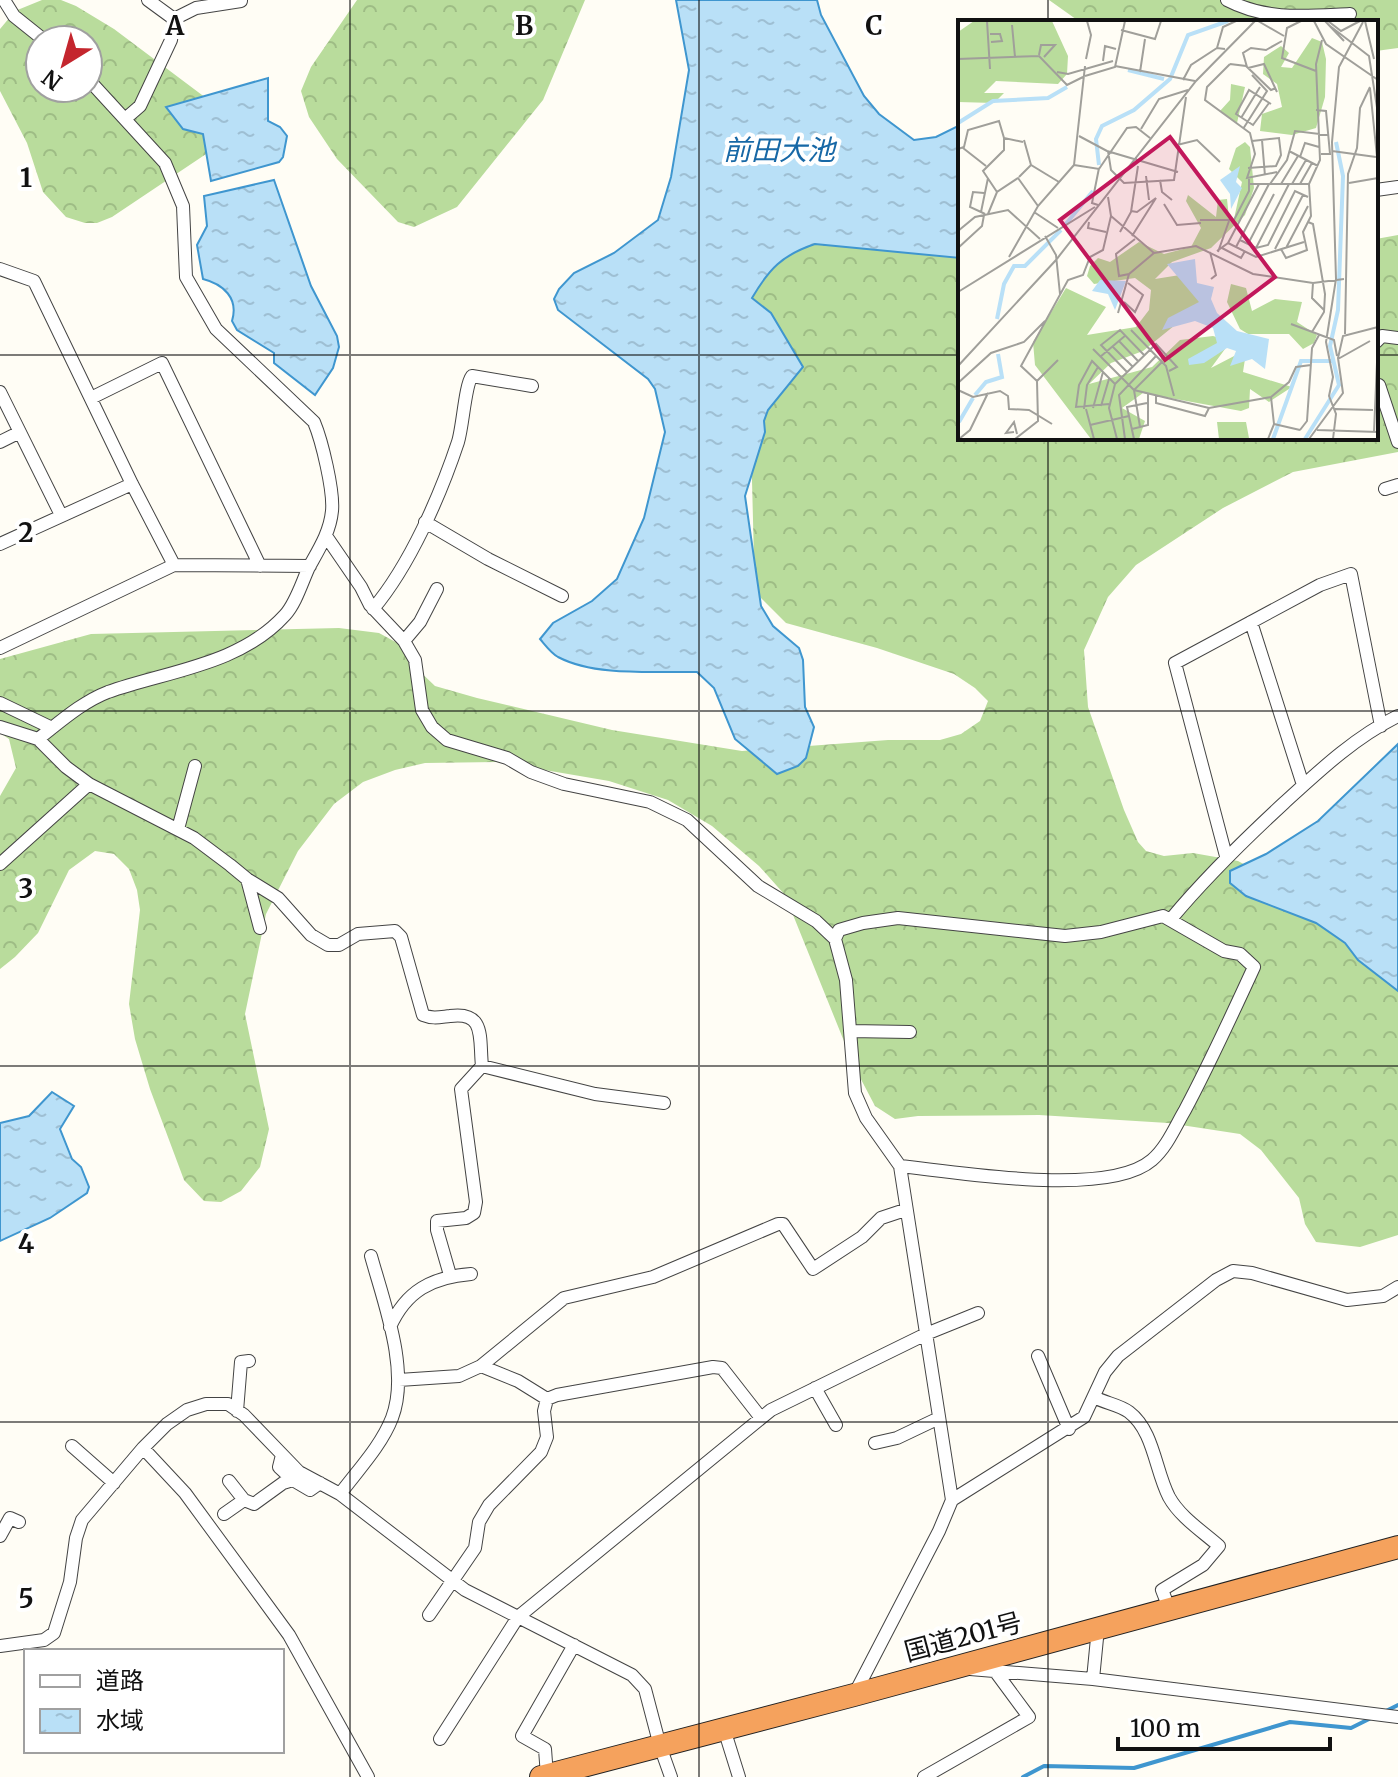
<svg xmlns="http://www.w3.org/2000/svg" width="1398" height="1777" font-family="Merriweather,'Noto Sans JP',serif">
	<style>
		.forest { fill: url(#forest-crowns); fill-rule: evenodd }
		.water { fill: url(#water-ripples); stroke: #3f96cf; stroke-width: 2 }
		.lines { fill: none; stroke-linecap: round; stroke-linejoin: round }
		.stream { stroke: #3f96cf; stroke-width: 4 }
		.street-casing { stroke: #444; stroke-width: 14 }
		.highway-casing { stroke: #222; stroke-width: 24 }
		.street { stroke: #fff; stroke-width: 12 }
		.highway { stroke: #f5a25d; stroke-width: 22 }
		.grid { fill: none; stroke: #111; stroke-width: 2; stroke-opacity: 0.55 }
		.labels { text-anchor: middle; stroke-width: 8; stroke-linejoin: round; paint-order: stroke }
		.street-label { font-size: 26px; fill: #111; stroke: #fff }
		.water-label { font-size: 28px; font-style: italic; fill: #1768a6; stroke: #fff }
		.inset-river { fill: none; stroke: #b9e0f7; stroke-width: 4 }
		.inset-road { fill: none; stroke: #a09f9a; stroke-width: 2 }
		.view { fill: #c2185b; fill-opacity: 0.15; stroke: #c2185b; stroke-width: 4 }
		.inset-edge { fill: none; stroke: #111; stroke-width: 4 }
		.grid-label { font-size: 26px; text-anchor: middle; font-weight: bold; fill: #111; stroke: #fff; stroke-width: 8; stroke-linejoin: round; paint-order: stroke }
	</style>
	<defs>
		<pattern id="forest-crowns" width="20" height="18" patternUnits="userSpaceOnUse" patternTransform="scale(2)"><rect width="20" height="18" fill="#b9dc9c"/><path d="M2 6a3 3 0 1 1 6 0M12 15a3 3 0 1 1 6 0" fill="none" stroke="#9ebc85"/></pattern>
		<pattern id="water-ripples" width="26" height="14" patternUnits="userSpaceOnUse" patternTransform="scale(2)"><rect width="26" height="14" fill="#b9e0f7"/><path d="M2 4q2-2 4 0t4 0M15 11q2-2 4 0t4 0" fill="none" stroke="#9ebfd3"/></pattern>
	</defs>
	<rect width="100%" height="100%" fill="#fffdf5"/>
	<path class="forest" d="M42 0H61L76 6 114 29 210 101 224 142 112 217 97 223H85L66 217 43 192 27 143 0 91V29L15 11ZM40 40H88V88H40Z
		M357 0H585L543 100 457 207 414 227 398 222 337 159 309 117 301 91 311 67Z
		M1049 0H1398V48L1376 51V22H1080Z
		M960 204V438H1376V239L1398 235V452L1293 472 1223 508 1136 565 1108 597 1084 650 1088 707 1124 810 1138 842 1146 851 1164 856 1193 853 1238 861 1312 901 1398 955V1235L1360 1247 1316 1242 1305 1224 1299 1198 1261 1150 1240 1134 1168 1123 1039 1115 918 1116 895 1119 875 1106 854 1066 785 895 759 866 712 826 668 800 609 781 497 762 425 763 395 770 363 782 334 804 298 851 266 914 245 1014 269 1129 260 1167 241 1191 221 1202 204 1201 184 1180 150 1089 135 1039 129 1004 140 910 137 890 129 869 114 854 95 851 69 870 38 933 15 957 0 969V796L16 768 9 739 0 733V659L91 634 339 628 379 633 401 645 412 664 435 686 477 698 612 730 742 751 888 740H940L961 734 980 721 988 701 975 688 954 674 877 648 786 623 758 595 754 560 748 322 754 281 769 241Z"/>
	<path class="water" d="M676 0H817L821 15 864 96 879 114 914 140 936 137 960 125V258L815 244C782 255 769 269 752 298L771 313 803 367 768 410 764 421 765 432 745 496 761 606 773 626 799 648 803 660 805 707 814 727 806 758 798 766 777 774 735 739 714 688 697 672C655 671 596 677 558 657 551 653 546 646 540 639L553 623 592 601 617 579 644 518 665 432 655 389 648 379 558 310 554 299 559 289 574 273 614 253 658 220 671 177 689 70Z
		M268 78V121L280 127 287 136 283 157 279 162 211 181 203 134 183 129 166 107Z
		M274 180 311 286 337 336 339 347 333 368 315 395 274 363V353L237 330 232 321C239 298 223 284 203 279L197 245 207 226 204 196Z
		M1398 744V991L1358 960 1345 943 1316 923 1246 896 1230 883V871L1266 854 1318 821Z
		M52 1092 74 1106 60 1129 72 1159 81 1167 89 1187 87 1193 50 1218 0 1241V1123L29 1116Z"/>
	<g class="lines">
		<path class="stream" d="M1386 1711 1398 1705
			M1023 1777 1044 1766 1134 1768 1290 1722 1351 1728 1371 1718"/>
		<defs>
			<path id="street" d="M4 0 14 16 44 40
				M1227 0C1267 21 1307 16 1350 14
				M174 19 196 8 241 1
				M125 119 140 106 171 40 174 19 148 0
				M1376 190 1398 187
				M0 269 34 281 132 484 174 565
				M1376 342 1382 336 1398 338
				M1379 385 1398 442
				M0 392 61 515
				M91 398 162 363 260 566
				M0 442 18 433
				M1385 489 1398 485
				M425 522 488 559 562 596
				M326 536 361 587 370 605 404 641 415 660 422 710 432 727 447 740 507 758 531 772 564 784 650 802 687 820 758 886 816 921 835 939 846 980 855 1093 866 1118 900 1166 952 1500 939 1531 854 1695
				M0 544 132 484
				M373 609C410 565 440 496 458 442 463 426 465 385 472 376L532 386
				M1251 622 1303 785
				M404 641 420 622 437 589
				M0 648 174 565 310 566
				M0 703 52 728
				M0 727 38 739 66 767 89 784 194 838 230 865 247 879 260 928
				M38 739C60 722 82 702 108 692 167 671 240 665 285 615 296 603 302 582 309 567 319 549 330 532 332 511 334 491 322 441 314 422L216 329 186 277 183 206 165 163 88 79
				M178 829 195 766
				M1226 856 1175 663 1320 585 1351 574 1381 726
				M0 864 89 784
				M247 879 278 898 311 935 328 945H339L358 934 395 931 401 937 423 1015C433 1019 440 1017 450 1016 486 1011 479 1038 482 1066L461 1089 476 1202 474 1213 466 1218 437 1221V1230L450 1275
				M1171 919C1206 877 1244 840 1284 803 1319 771 1355 737 1398 716
				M835 939 839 930 863 923 898 918 1065 936 1101 932 1163 916 1224 951 1240 954 1254 967C1232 1015 1210 1063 1185 1110 1175 1127 1167 1147 1152 1160 1108 1198 957 1172 900 1166
				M850 1031 910 1032
				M482 1066 595 1094 664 1103
				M390 1327C406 1291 432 1277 471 1274
				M1038 1356 1069 1429
				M399 1380 459 1376 481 1366
				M815 1388 836 1425
				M1094 1397C1105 1403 1120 1405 1129 1412 1154 1431 1155 1470 1169 1497 1180 1517 1202 1531 1219 1546L1203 1565 1162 1590 1169 1608
				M237 1411 241 1362 249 1361
				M761 1418 722 1368 713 1367 557 1395 547 1399 518 1381 481 1366 564 1298 653 1277 778 1224H783L813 1269 862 1237 881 1218 905 1210
				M875 1443 897 1438 939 1418
				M72 1446 114 1483
				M143 1448 185 1493 289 1635 368 1777
				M282 1455 279 1467 293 1480 310 1490 320 1483
				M229 1481 244 1500 254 1504 283 1483 293 1480
				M340 1494C358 1470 381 1446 392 1418 410 1371 384 1303 371 1256
				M952 1500 1084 1417 1105 1372 1118 1356 1216 1280 1233 1271 1252 1273 1347 1300 1383 1296 1398 1287
				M224 1514 244 1500
				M0 1536 10 1518 19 1522
				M429 1615 475 1548 479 1522 489 1505 541 1452 547 1437 544 1411 547 1399
				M0 1646 44 1640 54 1633 70 1582 76 1538 82 1520 143 1448 167 1424 187 1410 206 1404H228L244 1415 299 1472 340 1494 465 1590 632 1675 645 1689 660 1746 671 1777
				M970 1669 1093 1679 1398 1717
				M1093 1679 1098 1628
				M724 1729 739 1777
				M440 1739 518 1617 771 1410 926 1334 978 1313
				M547 1776 545 1749 522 1736 574 1645
				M924 1777 1029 1717 995 1671"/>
			<path id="highway" d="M541 1777 854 1695 1398 1547"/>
		</defs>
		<use href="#street" class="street-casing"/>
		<use href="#highway" class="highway-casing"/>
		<use href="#street" class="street"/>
		<use href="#highway" class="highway"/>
	</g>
	<path class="grid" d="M350 0V1777M699 0V1777M1048 0V22M0 355H960M1376 355H1398M1048 438V1777M0 711H1398M0 1066H1398M0 1422H1398"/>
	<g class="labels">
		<g class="street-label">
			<text transform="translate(963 1637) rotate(-15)" y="9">国道201号</text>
		</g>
		<g class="water-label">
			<text x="779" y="160">前田大池</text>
		</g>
	</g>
	<g transform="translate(958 20)">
		<rect width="420" height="420" fill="#fffdf5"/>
		<path d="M16 1H94L110 36 109 54 100 64 38 61 26 73H46L36 83 0 82V12ZM354 18 364 22 368 39 367 77 358 108 334 115 302 111 304 94 324 87 319 64 305 54 306 37 323 26 331 33 323 47 334 48ZM273 64 287 67 279 103 262 91 272 80ZM287 122 292 127 296 168 287 195 253 228 214 242 197 259 222 255 243 284 185 331 153 343 131 364 194 347 222 320 255 316 265 319 267 329 253 348 280 334 287 339 285 352 334 367 311 382 292 369 291 388 283 391 185 373 164 388 187 401 181 419H133L77 345 75 322 108 268 148 287 129 315 178 307 191 290 193 270 177 258 136 264 129 256 132 246 140 238 152 242 181 222 206 234 233 227 243 208 228 181 230 175 258 197 260 180 269 179 271 198 276 199 284 162 271 149 278 128ZM273 264 288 268 294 291 317 279 344 282 339 302 359 315 356 323 345 329 331 314H290L282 309 269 282ZM259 402H288L291 418 261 419Z" fill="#b9dc9c"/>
		<path d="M282 146 278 162 284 168 273 189 272 174 262 160ZM237 239 239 263 256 267 253 279 259 293 279 311 311 319 307 349 294 339 272 346 278 331 269 328 246 343 231 345 230 339 259 323 255 308 237 301 204 310 210 298 241 282 209 244ZM142 260 168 261 157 290 150 274 134 271Z" fill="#b9e0f7"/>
		<path class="inset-river" d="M170 50 206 59M0 103 35 81 90 78 109 67M141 145 138 119 144 106 176 90 212 59 230 15 270 1M107 205 135 171M39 299 46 264 56 246H67L103 210M17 375 28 362 44 357 40 334M1 402 15 378M315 419 343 341H375M347 419 381 365 372 326 380 290 385 156 378 122"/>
		<path class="inset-road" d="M29 1 32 49M300 1 326 16M343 1 329 8 324 38 358 51M356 1 368 24 420 60M367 1 386 21M370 1 383 11 402 1M407 1 416 39M54 5 57 37M372 6 411 36 420 94M163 10 197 19 203 1M32 14H42L44 21 33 22M259 28 265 7 278 1M81 35 83 25H97L86 37M0 39 81 36 109 65 125 57M128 39 133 15 129 1M145 41 147 26 158 29M272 44 249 67 247 80 292 113 297 134 289 158 319 152M272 44 288 46 313 70 318 68M157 46 237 61M289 47 285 33 293 28 308 30 324 21M290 48 306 44 319 72M99 52 110 54 155 41M182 52 187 19M127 56 157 47 167 1M225 60 233 45 259 28 267 29M412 68 419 137M311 83 295 105 278 94 291 70 313 84M358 90 368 91 372 134H363M283 98 302 67M183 109 201 79 230 70M285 109 309 71 294 55M121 116 149 131 220 152M66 120 73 145M304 120 307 156M219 125 239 120 262 142M5 128 28 146M0 129 6 127 10 110 41 101 46 118 65 122M150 131 153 150 166 163 216 160 228 77M331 131 360 146M374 131 418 137M342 137 347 123 361 127M116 145 141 149 169 108 178 107 192 118M290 148 318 146 323 135 321 118 294 121M188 156 191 180M61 157 73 145 101 162M202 160 204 172 214 180M391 163 420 158M292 164H351M312 164 329 140 337 111 370 115M323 164 340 136M334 164 348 140M342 164 354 143M39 172 25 151 46 130V118M206 184 219 205 243 203M140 185 134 183 141 148M173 191 179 192 198 178 174 216M23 192 12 187 15 172 26 173M76 192 100 208M27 194 23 192 30 158M30 194 39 172 60 158 80 186M153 196 196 233M242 200H276L291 171V159M131 202 130 208 148 212M350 202 355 204 367 274 366 292 354 312M0 211 17 197 50 190 82 219M162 212 173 192 180 146M87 216 98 235 102 274M177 219 158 234 161 256 171 254 196 233 238 226 295 254 355 263 386 259M282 220 298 228 310 225 337 171 350 177M270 223 298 237 346 222M290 224 316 174M278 227 311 164M0 228 24 206 26 195M264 228 283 238 287 231M298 228 331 164M328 228 350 186M317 229 345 175M323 229 328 238 349 230 345 212 353 196 351 164 362 140 358 44 364 20M259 231 270 223 301 164M252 232 258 255 253 259M260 232 271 201M51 237 80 186 116 145 127 46M355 263 354 278 366 290M0 272 137 187M166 282 177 292 185 275 170 263M160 293 171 254M333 304 376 320 379 336M173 310 208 346 216 376M387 314 390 154 399 128 402 88 412 67M161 321 180 341M154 326 175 347M135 329 176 370 251 388 313 377 331 362 338 347 353 345M142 337 168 315M380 339 412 321M0 346 98 240 238 61 297 1M169 352 143 325 162 310 186 335M79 361 63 346 110 260 125 255 132 237 145 230 153 196 150 177M0 363 33 333 66 322 87 301M0 370 15 377 42 371 50 376 51 389 71 390 94 404M198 375V383L247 396 251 388M151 384 118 387 121 365 134 341 157 364M143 386 151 359M135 388 145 352M126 389 129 365 140 347M128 389 136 419M377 389 415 390M316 404 342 410M132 405 171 396M182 407 176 370 204 342M174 409 190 405V374M342 410 349 401 354 328 361 315M359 410 420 412M56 412 48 413 56 402 59 414M416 412 420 319M1 419 12 410 30 373M57 419 80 401 79 361 100 340M159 419 151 388 157 364 198 324 219 347 211 351M167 419 161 375 198 336M176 419 169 387 189 383M310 419 316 404 313 377M351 419 385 373 380 338 385 316 420 307M375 419 378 394 371 376 375 357 368 322 378 259 374 122 381 47 405 2"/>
		<path class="view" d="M212 117 317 257 207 340 102 200Z"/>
		<rect width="420" height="420" class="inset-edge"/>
	</g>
	<g class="grid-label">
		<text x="175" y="35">A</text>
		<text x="524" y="35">B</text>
		<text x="874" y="35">C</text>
		<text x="26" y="187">1</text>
		<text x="26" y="542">2</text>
		<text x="26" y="898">3</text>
		<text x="26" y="1253">4</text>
		<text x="26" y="1608">5</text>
	</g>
	<rect x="24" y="1649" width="260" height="104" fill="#ffffff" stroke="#a0a0a0" stroke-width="2"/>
	<rect x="40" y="1675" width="40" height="12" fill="#ffffff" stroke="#a0a0a0" stroke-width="2"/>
	<text x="96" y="1689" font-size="24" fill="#111111">道路</text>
	<rect x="40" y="1709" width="40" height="24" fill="url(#water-ripples)" stroke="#a0a0a0" stroke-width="2"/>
	<text x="96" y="1729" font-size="24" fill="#111111">水域</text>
	<g transform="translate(64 64) rotate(217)"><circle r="38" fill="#ffffff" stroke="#a0a0a0" stroke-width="2"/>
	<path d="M0-6L14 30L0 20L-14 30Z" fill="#c4262e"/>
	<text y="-12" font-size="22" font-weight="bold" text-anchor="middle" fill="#111111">N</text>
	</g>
	<path d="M1118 1737v12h212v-12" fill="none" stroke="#111111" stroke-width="4"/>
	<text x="1130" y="1737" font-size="24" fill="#111111" stroke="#ffffff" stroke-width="6" paint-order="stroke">100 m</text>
</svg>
